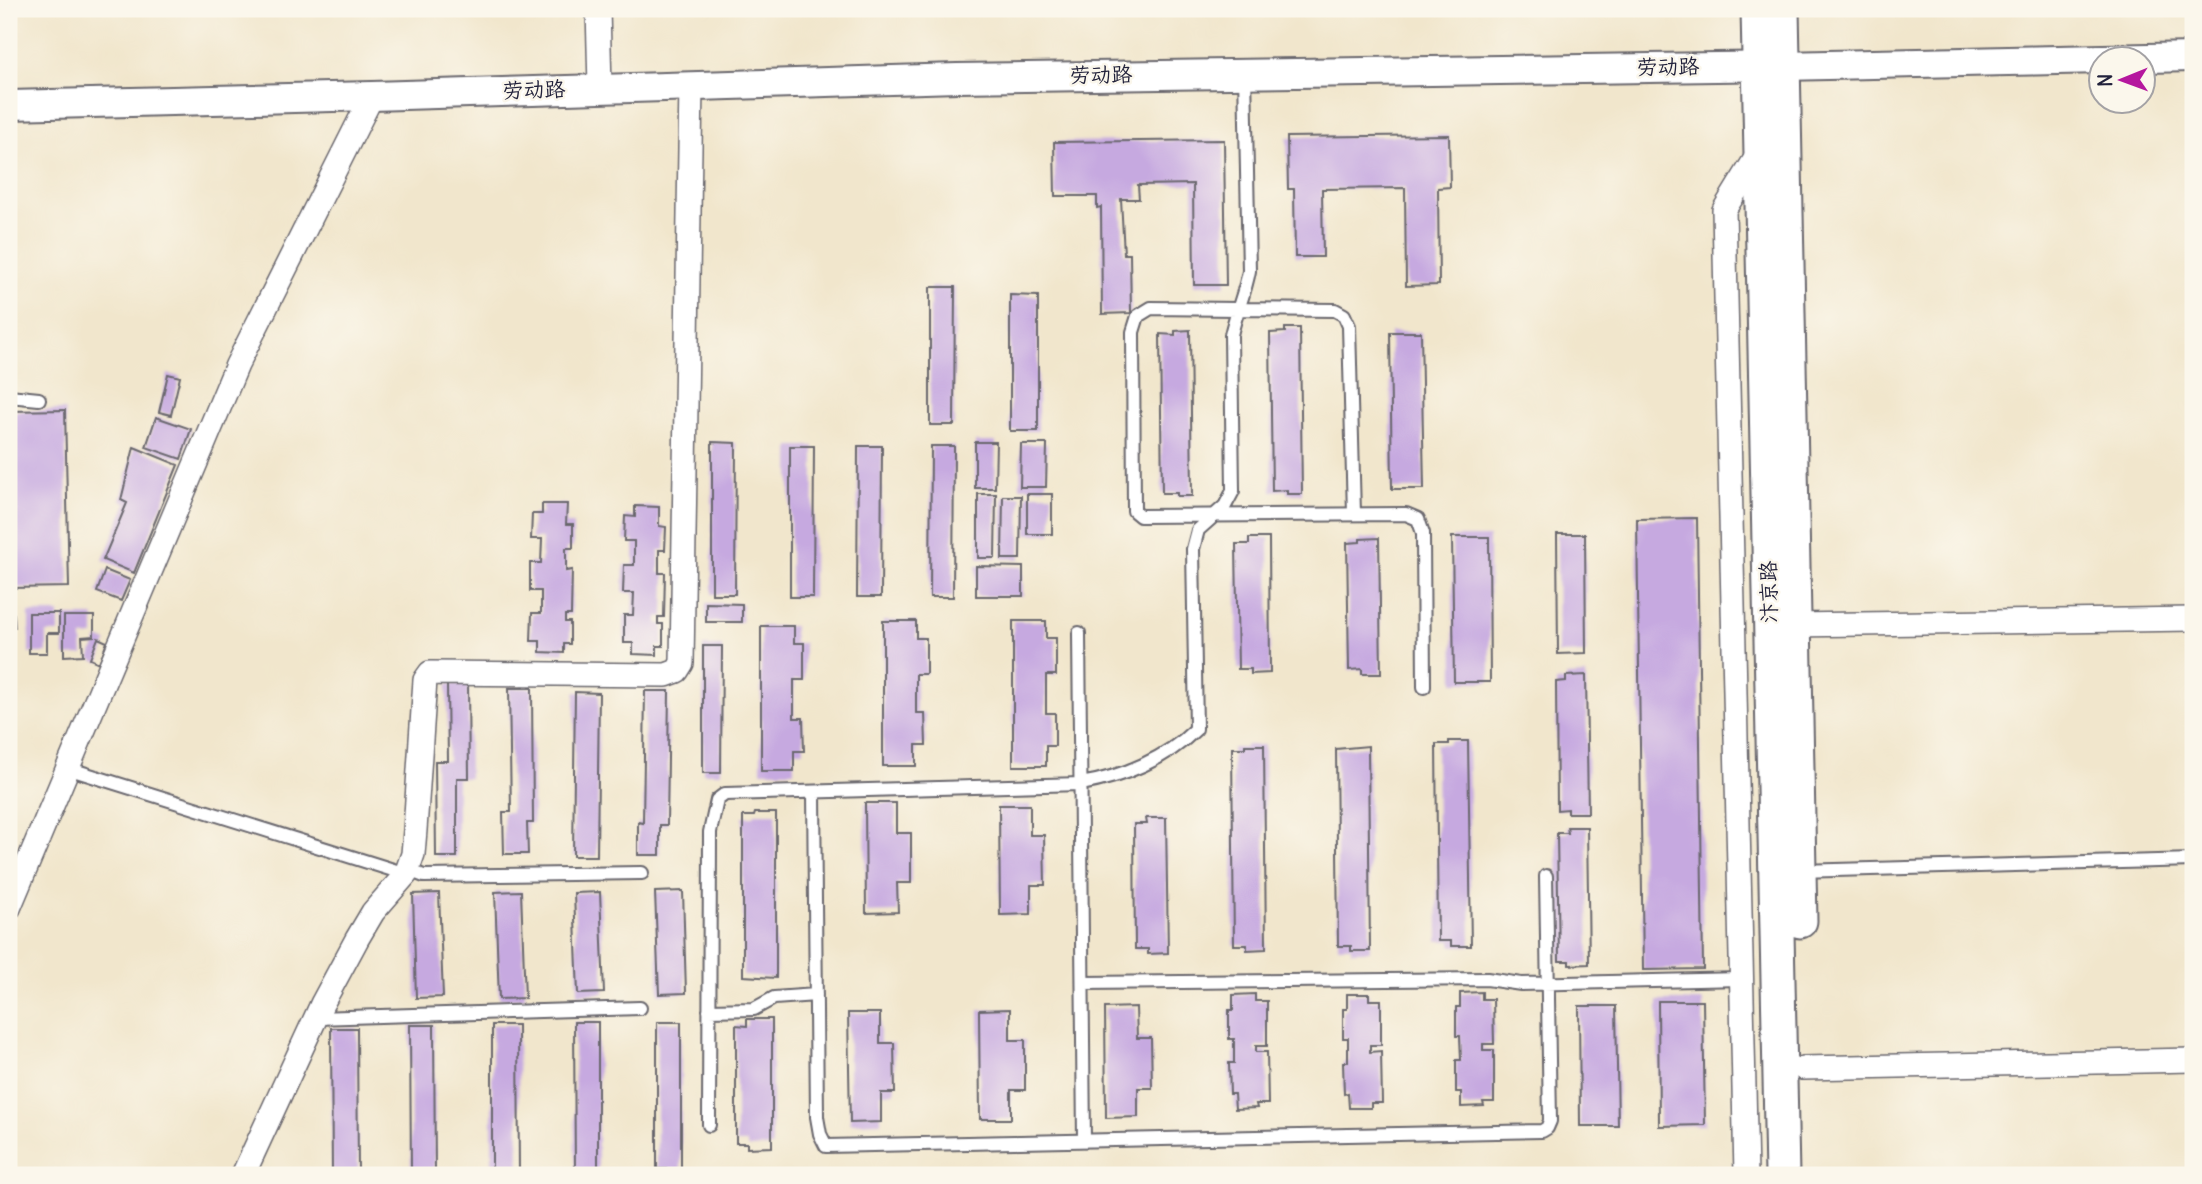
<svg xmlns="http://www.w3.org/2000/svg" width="2202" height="1184" font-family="Delius,'LXGW WenKai TC',sans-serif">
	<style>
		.building { fill: #c6a9e0 }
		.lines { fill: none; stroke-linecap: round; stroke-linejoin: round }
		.service-casing { stroke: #6a676e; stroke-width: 16 }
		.minor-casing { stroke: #6a676e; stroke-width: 26 }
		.tertiary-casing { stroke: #6a676e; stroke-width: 32 }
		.secondary-casing { stroke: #6a676e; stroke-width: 37 }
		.service { stroke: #fff; stroke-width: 12 }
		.minor { stroke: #fff; stroke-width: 23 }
		.tertiary { stroke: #fff; stroke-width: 28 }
		.secondary { stroke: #fff; stroke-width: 33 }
		.labels { text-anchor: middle; stroke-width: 5; stroke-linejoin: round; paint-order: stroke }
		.street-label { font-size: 21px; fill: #22223b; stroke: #fbf7ec }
	</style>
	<rect width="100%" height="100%" fill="#fbf7ec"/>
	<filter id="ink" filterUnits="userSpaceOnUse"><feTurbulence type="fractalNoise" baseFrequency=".0143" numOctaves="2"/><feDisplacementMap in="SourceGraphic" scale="14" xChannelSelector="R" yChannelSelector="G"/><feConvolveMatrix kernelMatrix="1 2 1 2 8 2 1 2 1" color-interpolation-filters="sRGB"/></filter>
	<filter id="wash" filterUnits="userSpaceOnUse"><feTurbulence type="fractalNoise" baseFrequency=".00686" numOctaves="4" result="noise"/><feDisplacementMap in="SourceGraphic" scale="28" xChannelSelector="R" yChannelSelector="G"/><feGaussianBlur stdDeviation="1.57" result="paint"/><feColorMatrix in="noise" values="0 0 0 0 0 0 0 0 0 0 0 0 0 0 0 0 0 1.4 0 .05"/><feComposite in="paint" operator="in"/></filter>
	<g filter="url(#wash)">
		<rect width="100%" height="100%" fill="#f1e6cc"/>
		<g id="blocks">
			<path class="building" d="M1449 135 1450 187 1438 188 1439 285 1406 286 1405 188 1322 189 1323 257H1295L1294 189H1288L1287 137Z
				M1224 140 1226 285H1194L1193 184 1138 185 1139 199H1121L1124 254H1130L1131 313 1102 314 1101 207 1097 208V196H1055L1054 142Z
				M930 287H955L954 425H930Z
				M1010 295 1038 296V431H1010Z
				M1285 328H1300L1302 494H1287V490L1272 491 1270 333 1285 332Z
				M1190 330 1192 496H1177V493H1162L1160 334 1175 335V331Z
				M1390 332H1421L1424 489H1392Z
				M168 374 180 377 171 415 159 412Z
				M65 410 69 587 9 588V411Z
				M156 417 191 429 181 459 146 447Z
				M712 442 736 443 735 594H712Z
				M975 442H996L995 488H975Z
				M1021 444H1047L1046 487H1020Z
				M790 446H814L813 597H790Z
				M858 446H882L881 597H857Z
				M931 446H954L953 597H930Z
				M134 447 178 465 134 573 103 560 127 503 121 500Z
				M978 494H996L995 558H978Z
				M1027 494H1052V534H1027Z
				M1003 496H1021L1020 559H1002Z
				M542 504H567L566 524H573V548H566V571L572 570 571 615H565V622H570V644H564V653L540 652V641H531L532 613H541V591H530V563H541L542 539H531L532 514H542Z
				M635 506 659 507V526L666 527 665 550H659V573H665L664 617H658V624H663V646H657V655L633 654V643H624V615H633L634 593H623L624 565H634V541H624L625 516 635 517Z
				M1697 518 1703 969 1643 970 1637 519Z
				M1557 534H1585L1586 653 1558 654Z
				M1452 537H1489L1490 682H1454Z
				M1249 538H1269L1270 673 1251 674V669H1238L1236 544H1249Z
				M1379 538 1381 674H1362V669L1349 670 1347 543 1360 542V539Z
				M976 566 1023 567V596H976Z
				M105 570 130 580 121 601 97 592Z
				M706 603 742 604V622H706Z
				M29 613H59V633H47V653H29Z
				M9 614H14L15 627H9Z
				M64 616H94V636L82 637 83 655 64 656Z
				M883 621H916V638H926V674H916V713H925L926 745H916V766H883Z
				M1013 621H1046V638H1056V675H1046V713H1055V746H1046V766H1013Z
				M761 626H794V643H804V680H794V718H803L804 751H794V771H761Z
				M98 638 107 642 99 663 90 659Z
				M703 646H722L721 773H703Z
				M1586 675 1588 813H1568V809L1557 810 1556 682 1566 681V676Z
				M447 684H468L469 778H457V857H436L435 761H448Z
				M509 688H532L533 823H527L528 854H504L503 812H511Z
				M645 691H669L667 825H660V855H638V822L643 823Z
				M575 692 599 693 597 856H573Z
				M1449 741H1468L1471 946H1451V941H1438L1436 744H1449Z
				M1245 745H1264L1266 949 1247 950V945H1234L1232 748H1245Z
				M1368 746 1370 951H1351V946H1338L1336 749Z
				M865 803H896V833H911V883H897L898 912 866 913Z
				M999 805H1030V835H1044L1045 885H1031V914L1000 915Z
				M755 813H776V978L743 976V816H754Z
				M1146 818H1166L1168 953 1148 954V949H1135L1134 824H1147Z
				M1567 827H1587L1589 964 1569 965V961H1559L1557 833H1568Z
				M521 891 525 998 499 999 495 892Z
				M683 891 686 993 659 994 655 892Z
				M600 892 604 993 578 994 574 893Z
				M439 893 443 997 416 998 413 894Z
				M1482 992V999H1493L1494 1044H1483V1050H1494V1102H1483L1484 1106 1461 1107V1092H1456V1060H1461L1460 1036H1456V1007H1460V993Z
				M1255 994V1001H1267V1046H1256V1052H1267L1268 1104H1256L1257 1108 1235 1109 1234 1094H1230L1229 1063H1234V1039H1229V1010H1233V995Z
				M1347 994H1369V1000H1381V1045H1370V1052L1381 1051 1382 1103H1371V1108H1349L1348 1093 1344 1094 1343 1062H1348V1038H1343V1009H1347Z
				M1658 1001H1703L1705 1125 1659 1126Z
				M1579 1006H1616L1618 1126H1580Z
				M1136 1007 1137 1038H1151L1152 1088H1138V1117L1106 1118 1105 1008Z
				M1010 1009V1040H1025V1090H1011V1119H980L979 1010Z
				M848 1013H880V1043H894L895 1093H881V1122L850 1123Z
				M747 1019H772V1147L747 1148V1143H736V1025L747 1026Z
				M574 1022H598V1173H575Z
				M657 1022H681V1169H657Z
				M410 1025H434L435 1175H411Z
				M492 1025H518L519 1175H492Z
				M331 1028H357L358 1175H332Z"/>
		</g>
	</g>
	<g filter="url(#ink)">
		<use href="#blocks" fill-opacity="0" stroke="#6a676e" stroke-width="2"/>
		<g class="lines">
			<defs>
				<path id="service" d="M9 396 39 399
					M1354 514 1349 326 1344 315 1335 310 1151 308 1138 316 1133 332 1134 511 1140 516 1406 514 1418 519 1423 533 1424 687
					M1079 633 1084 1141
					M67 768 406 874
					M814 792 817 1117 820 1134 826 1146 1542 1131 1547 1128 1550 1121 1546 876
					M408 870 424 876 642 873
					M1799 871 2193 860
					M1083 983 1487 979 1521 984 1742 979
					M709 1010 754 1009 774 998 816 995
					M316 1018 640 1008
					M709 1125 710 832 717 800 725 794 1081 784C1122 777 1166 759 1196 729L1193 549 1198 530 1225 506 1233 491 1231 335C1236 312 1245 293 1249 271L1245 72"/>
				<path id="minor" d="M598 9 600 87
					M1794 625 2193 619
					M9 908 237 365 372 96
					M1803 1068 2193 1060
					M243 1175 322 1004 357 939 373 912 406 874 413 854 415 830 425 680 430 673 666 675 677 671 682 663 691 85
					M1746 1175 1724 210 1759 153"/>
				<path id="tertiary" d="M9 105 372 96 957 78 1783 66 2193 57"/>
				<path id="secondary" d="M1758 9 1782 1175
					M1782 9 1800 921"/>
			</defs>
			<use href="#service" class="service-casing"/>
			<use href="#minor" class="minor-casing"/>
			<use href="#tertiary" class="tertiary-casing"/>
			<use href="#secondary" class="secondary-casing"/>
			<use href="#service" class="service"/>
			<use href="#minor" class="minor"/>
			<use href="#tertiary" class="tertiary"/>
			<use href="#secondary" class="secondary"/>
		</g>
	</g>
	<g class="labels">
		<g class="street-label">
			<text transform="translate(1668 67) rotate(-1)" y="7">劳动路</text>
			<text transform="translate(1101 75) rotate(-1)" y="7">劳动路</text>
			<text transform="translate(534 90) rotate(-2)" y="7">劳动路</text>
			<text transform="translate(1769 592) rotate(-91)" y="7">汴京路</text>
		</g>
	</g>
	<rect width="2202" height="1184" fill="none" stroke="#fbf7ec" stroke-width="35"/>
	<g transform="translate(2122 80) rotate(269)"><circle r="33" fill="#fbf7ec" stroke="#a4a2a5" stroke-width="2"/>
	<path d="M0-5L12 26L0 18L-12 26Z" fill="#b5179e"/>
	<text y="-10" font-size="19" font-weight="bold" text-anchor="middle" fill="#22223b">N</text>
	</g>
</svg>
